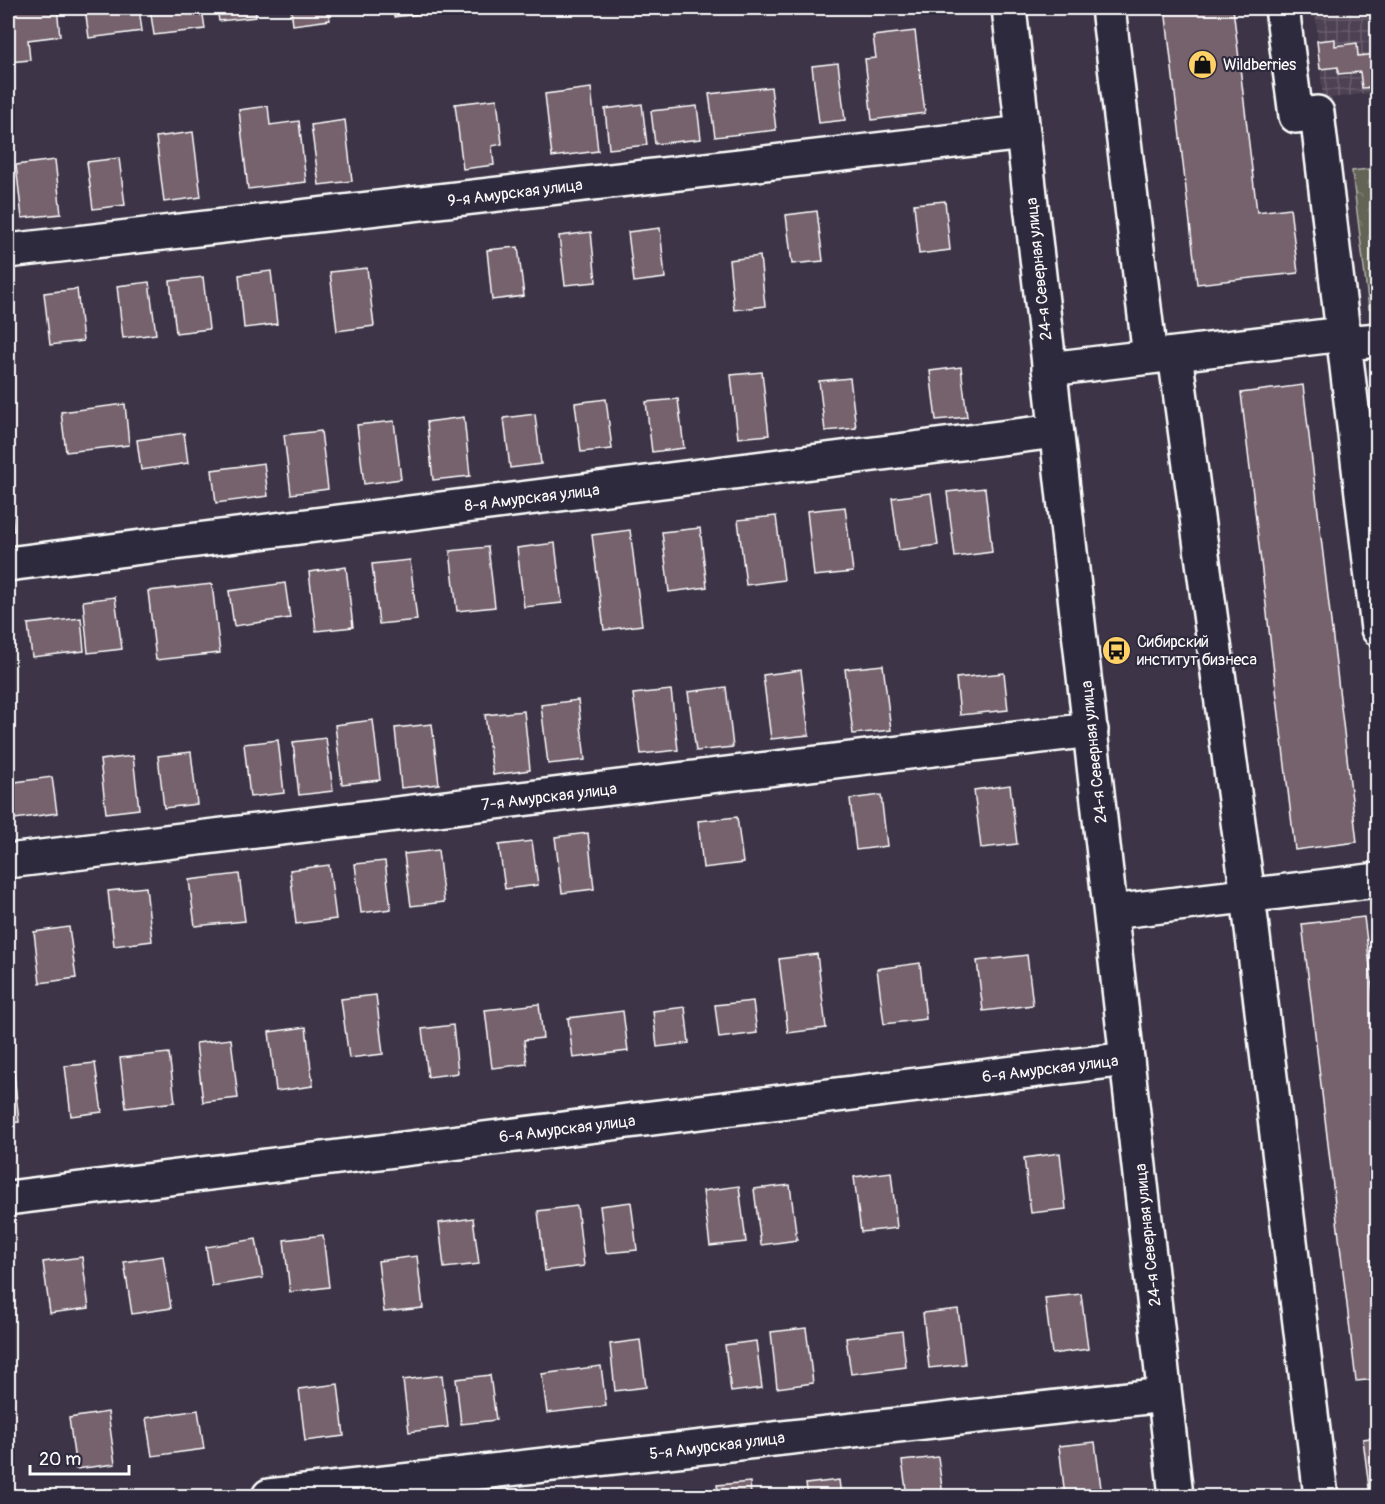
<svg xmlns="http://www.w3.org/2000/svg" width="1385" height="1504" font-family="Pangolin,sans-serif">
	<style>
		.industrial { fill: url(#industrial-grid) }
		.park { fill: url(#park-crowns); stroke: #b2b2aa; stroke-width: 1.5 }
		.building { fill: #76626d; stroke: #fff; stroke-width: 1.5 }
		.lines { fill: none; stroke-linecap: round; stroke-linejoin: round }
		.minor-casing { stroke: #fff; stroke-width: 38 }
		.major-casing { stroke: #fff; stroke-width: 38 }
		.minor { stroke: #2f2a3d; stroke-width: 33 }
		.major { stroke: #2f2a3d; stroke-width: 33 }
		.labels { text-anchor: middle; stroke-width: 4.5; stroke-linejoin: round; paint-order: stroke }
		.poi-label { font-size: 16px; fill: #fff; stroke: #2f2a3d; text-anchor: start }
		.street-label { font-size: 16px; fill: #fff; stroke: #2f2a3d }
	</style>
	<defs>
		<pattern id="industrial-grid" width="8" height="8" patternUnits="userSpaceOnUse" patternTransform="scale(1.5)"><rect width="8" height="8" fill="#4e4252"/><path d="M0 4h8M4 0v8" fill="none" stroke="#695e6c"/></pattern>
		<pattern id="park-crowns" width="20" height="18" patternUnits="userSpaceOnUse" patternTransform="scale(1.5)"><rect width="20" height="18" fill="#646456"/><path d="M2 6a3 3 0 1 1 6 0M12 15a3 3 0 1 1 6 0" fill="none" stroke="#7b7b6f"/></pattern>
	</defs>
	<rect width="100%" height="100%" fill="#3d3547"/>
	<filter id="ink" filterUnits="userSpaceOnUse"><feTurbulence type="fractalNoise" baseFrequency=".0167" numOctaves="2"/><feDisplacementMap in="SourceGraphic" scale="12" xChannelSelector="R" yChannelSelector="G"/><feConvolveMatrix kernelMatrix="1 2 1 2 8 2 1 2 1" color-interpolation-filters="sRGB"/></filter>
	<g filter="url(#ink)">
		<path class="industrial" d="M1315 8H1377V92L1323 99Z"/>
		<path class="park" d="M1377 168V308L1369 309 1352 171Z"/>
		<path class="building" d="M8 8H57L60 36 28 40 30 60 9 62Z
			M85 8H139L142 31 89 38Z
			M150 8H202L205 29 154 35Z
			M217 8H255L256 17 219 21Z
			M291 8H328L330 20 293 25Z
			M393 8H434L435 12 394 17Z
			M1165 8H1233L1257 212 1290 208 1298 273 1197 284Z
			M915 31 925 113 872 120 865 59 876 58 873 36Z
			M1335 39V46L1357 43 1358 56 1378 54V87L1362 88 1360 72 1338 74V67L1320 69 1317 41Z
			M838 63 845 120 819 123 812 66Z
			M771 87 776 130 715 137 709 94Z
			M591 88 598 151 552 157 545 94Z
			M497 99 502 144 492 146 494 165 463 169 455 104Z
			M642 104 647 145 609 149 605 109Z
			M268 106 270 125 299 121 306 182 248 189 239 110Z
			M697 106 701 139 655 144 651 111Z
			M345 120 352 181 319 185 311 125Z
			M193 132 201 197 164 202 156 137Z
			M119 158 125 205 93 209 87 162Z
			M55 160 61 214 22 218 16 165Z
			M945 201 950 250 919 254 914 204Z
			M817 211 823 261 792 264 786 215Z
			M660 228 665 278 634 282 628 232Z
			M591 232 596 282 565 285 559 236Z
			M518 247 524 296 492 300 487 250Z
			M760 256 765 306 734 310 729 260Z
			M367 268 374 326 337 331 330 272Z
			M271 271 277 324 244 328 239 275Z
			M203 277 209 329 176 333 170 281Z
			M149 282 156 334 123 338 117 286Z
			M77 289 83 341 50 345 44 293Z
			M8 295 14 347 8 348Z
			M961 367 967 417 936 420 930 371Z
			M762 372 769 435 738 438 731 375Z
			M850 378 856 428 825 431 819 381Z
			M1303 385 1357 842 1295 850 1241 393Z
			M606 399 612 449 581 452 575 403Z
			M678 399 684 448 652 452 646 402Z
			M125 404 129 445 66 452 61 412Z
			M535 414 541 464 510 468 504 418Z
			M464 417 470 476 433 480 427 422Z
			M394 421 401 479 364 484 357 425Z
			M321 431 328 489 291 494 284 435Z
			M184 433 188 463 141 470 137 440Z
			M264 463 268 496 216 503 212 470Z
			M8 478 14 531H8Z
			M985 488 992 552 955 557 947 492Z
			M931 493 938 545 899 550 892 498Z
			M845 507 853 572 814 576 807 511Z
			M776 516 784 580 746 585 738 520Z
			M700 528 707 587 669 592 662 532Z
			M630 530 642 625 604 630 592 535Z
			M555 543 562 603 524 607 517 548Z
			M488 547 495 607 457 611 450 551Z
			M410 560 417 620 379 624 372 564Z
			M346 567 353 627 316 631 309 572Z
			M285 583 290 618 234 626 229 591Z
			M212 584 220 653 156 660 148 591Z
			M115 597 122 649 88 653 83 601Z
			M81 618 84 651 32 657 28 624Z
			M883 665 891 730 853 734 845 669Z
			M801 670 809 735 771 739 763 675Z
			M1004 673 1008 710 960 715 956 678Z
			M726 687 733 747 696 751 688 692Z
			M671 690 678 750 641 754 633 694Z
			M578 700 585 760 548 764 541 705Z
			M524 711 530 770 493 775 485 715Z
			M373 720 380 780 342 784 335 725Z
			M432 724 439 784 401 788 395 728Z
			M326 738 333 791 299 795 293 742Z
			M278 740 284 793 250 797 244 744Z
			M191 752 197 804 164 808 158 756Z
			M133 756 139 809 106 813 100 760Z
			M52 777 57 813 8 820V783Z
			M1010 785 1017 844 981 848 974 790Z
			M881 795 887 846 856 850 850 799Z
			M737 817 743 863 703 868 698 821Z
			M588 833 594 889 562 893 555 837Z
			M532 841 538 885 505 889 499 845Z
			M438 850 444 902 411 906 404 854Z
			M385 861 391 909 361 913 355 864Z
			M329 865 336 919 296 924 290 870Z
			M239 874 245 921 195 926 189 880Z
			M146 887 152 941 114 946 108 891Z
			M1364 917 1378 1032V1379L1356 1381 1302 924Z
			M69 927 76 978 40 983 34 932Z
			M817 954 826 1028 788 1033 779 959Z
			M1027 955 1033 1005 983 1011 977 961Z
			M920 963 926 1019 884 1024 877 969Z
			M376 995 383 1054 349 1058 341 999Z
			M753 1001 757 1033 719 1038 715 1005Z
			M539 1004 543 1038 524 1040 527 1064 492 1068 485 1010Z
			M685 1007 689 1043 657 1047 653 1011Z
			M623 1011 628 1051 573 1058 568 1018Z
			M453 1025 458 1073 428 1077 422 1029Z
			M306 1027 313 1086 276 1091 269 1032Z
			M231 1039 238 1098 203 1102 196 1043Z
			M169 1053 175 1102 126 1108 120 1058Z
			M95 1063 102 1112 71 1116 65 1066Z
			M8 1073H14L19 1122 8 1123Z
			M1060 1153 1066 1209 1031 1213 1024 1158Z
			M891 1172 897 1228 861 1232 854 1177Z
			M790 1185 797 1240 761 1245 754 1189Z
			M739 1186 746 1242 710 1246 703 1191Z
			M631 1202 637 1250 606 1253 600 1206Z
			M577 1206 584 1266 545 1271 538 1211Z
			M473 1218 479 1264 444 1268 439 1223Z
			M323 1235 329 1287 290 1292 284 1240Z
			M256 1239 263 1278 212 1286 206 1247Z
			M163 1256 171 1308 132 1314 124 1262Z
			M417 1256 423 1308 384 1312 378 1261Z
			M82 1257 89 1308 50 1313 43 1262Z
			M1081 1294 1088 1349 1052 1354 1045 1298Z
			M958 1309 965 1364 929 1368 923 1313Z
			M806 1328 813 1383 777 1388 771 1332Z
			M902 1331 906 1367 851 1374 846 1338Z
			M640 1340 646 1387 615 1391 610 1344Z
			M756 1341 762 1388 731 1392 725 1345Z
			M601 1366 606 1406 547 1413 542 1374Z
			M442 1375 448 1427 409 1432 403 1380Z
			M490 1375 496 1420 461 1424 456 1379Z
			M338 1384 344 1436 305 1441 299 1389Z
			M198 1410 204 1449 152 1456 146 1418Z
			M108 1412 115 1464 76 1469 69 1418Z
			M1378 1437V1496H1370L1363 1439Z
			M1095 1442 1102 1496H1065L1059 1446Z
			M938 1457 943 1496H907L902 1461Z
			M839 1480 841 1496H808L806 1484Z
			M750 1482 751 1496H719L717 1485Z"/>
		<g class="lines">
			<defs>
				<path id="minor" d="M1108 8 1150 357
					M1282 8 1296 116 1317 113 1378 629
					M8 251 1023 133
					M1345 343 1378 340
					M1175 354 1248 896 1321 1496
					M1049 369 1343 334
					M8 564 1056 431
					M8 861 1091 730
					M1111 912 1378 880
					M8 1198 1127 1059
					M269 1496 1164 1395"/>
				<path id="major" d="M1009 8 1176 1496"/>
			</defs>
			<use href="#minor" class="minor-casing"/>
			<use href="#major" class="major-casing"/>
			<use href="#minor" class="minor"/>
			<use href="#major" class="major"/>
		</g>
	</g>
	<defs>
		<symbol id="shop-disc" viewBox="-11 -11 22 22"><circle r="9.5" fill="#ffd166" stroke="#2f2a3d"/><path d="M-5-2.5h2.3a2.7 3.5 0 0 1 5.4 0H5L5.5 6h-11ZM-1.5-2.5h3a1.5 2.3 0 0 0-3 0Z" fill="#111"/></symbol>
		<symbol id="bus-disc" viewBox="-11 -11 22 22"><circle r="9.5" fill="#ffd166" stroke="#2f2a3d"/><path d="M-5-6H5V4H4V6H2V4H-2V6H-4V4H-5ZM-3.5-4V0h7V-4ZM-3.5 1.2v1.5H-2V1.2ZM2 1.2v1.5H3.5V1.2Z" fill="#111"/></symbol>
	</defs>
	<g fill-rule="evenodd">
		<use href="#shop-disc" x="1186" y="48" width="33" height="33"/>
		<use href="#bus-disc" x="1100" y="634" width="33" height="33"/>
	</g>
	<g class="labels">
		<g class="poi-label">
			<text x="1223" y="70">Wildberries</text>
			<text x="1137" y="647">Сибирский<tspan x="1137" dy="18">институт бизнеса</tspan></text>
		</g>
		<g class="street-label">
			<text transform="translate(515 192) rotate(-7)" y="6">9-я Амурская улица</text>
			<text transform="translate(1038 269) rotate(-96)" y="6">24-я Северная улица</text>
			<text transform="translate(532 497) rotate(-7)" y="6">8-я Амурская улица</text>
			<text transform="translate(1093 752) rotate(-96)" y="6">24-я Северная улица</text>
			<text transform="translate(549 796) rotate(-7)" y="6">7-я Амурская улица</text>
			<text transform="translate(1050 1068) rotate(-7)" y="6">6-я Амурская улица</text>
			<text transform="translate(567 1128) rotate(-7)" y="6">6-я Амурская улица</text>
			<text transform="translate(1147 1235) rotate(-96)" y="6">24-я Северная улица</text>
			<text transform="translate(717 1445) rotate(-7)" y="6">5-я Амурская улица</text>
		</g>
	</g>
	<rect width="1385" height="1504" fill="none" stroke="#2f2a3d" stroke-width="30"/>
	<rect x="15" y="15" width="1355" height="1474" fill="none" stroke="#fff" stroke-width="2" filter="url(#ink)"/>
	<path d="M30 1465v9h99v-9" fill="none" stroke="#ffffff" stroke-width="3"/>
	<text x="39" y="1465" font-size="18" fill="#ffffff" stroke="#2f2a3d" stroke-width="4.5" paint-order="stroke">20 m</text>
</svg>
